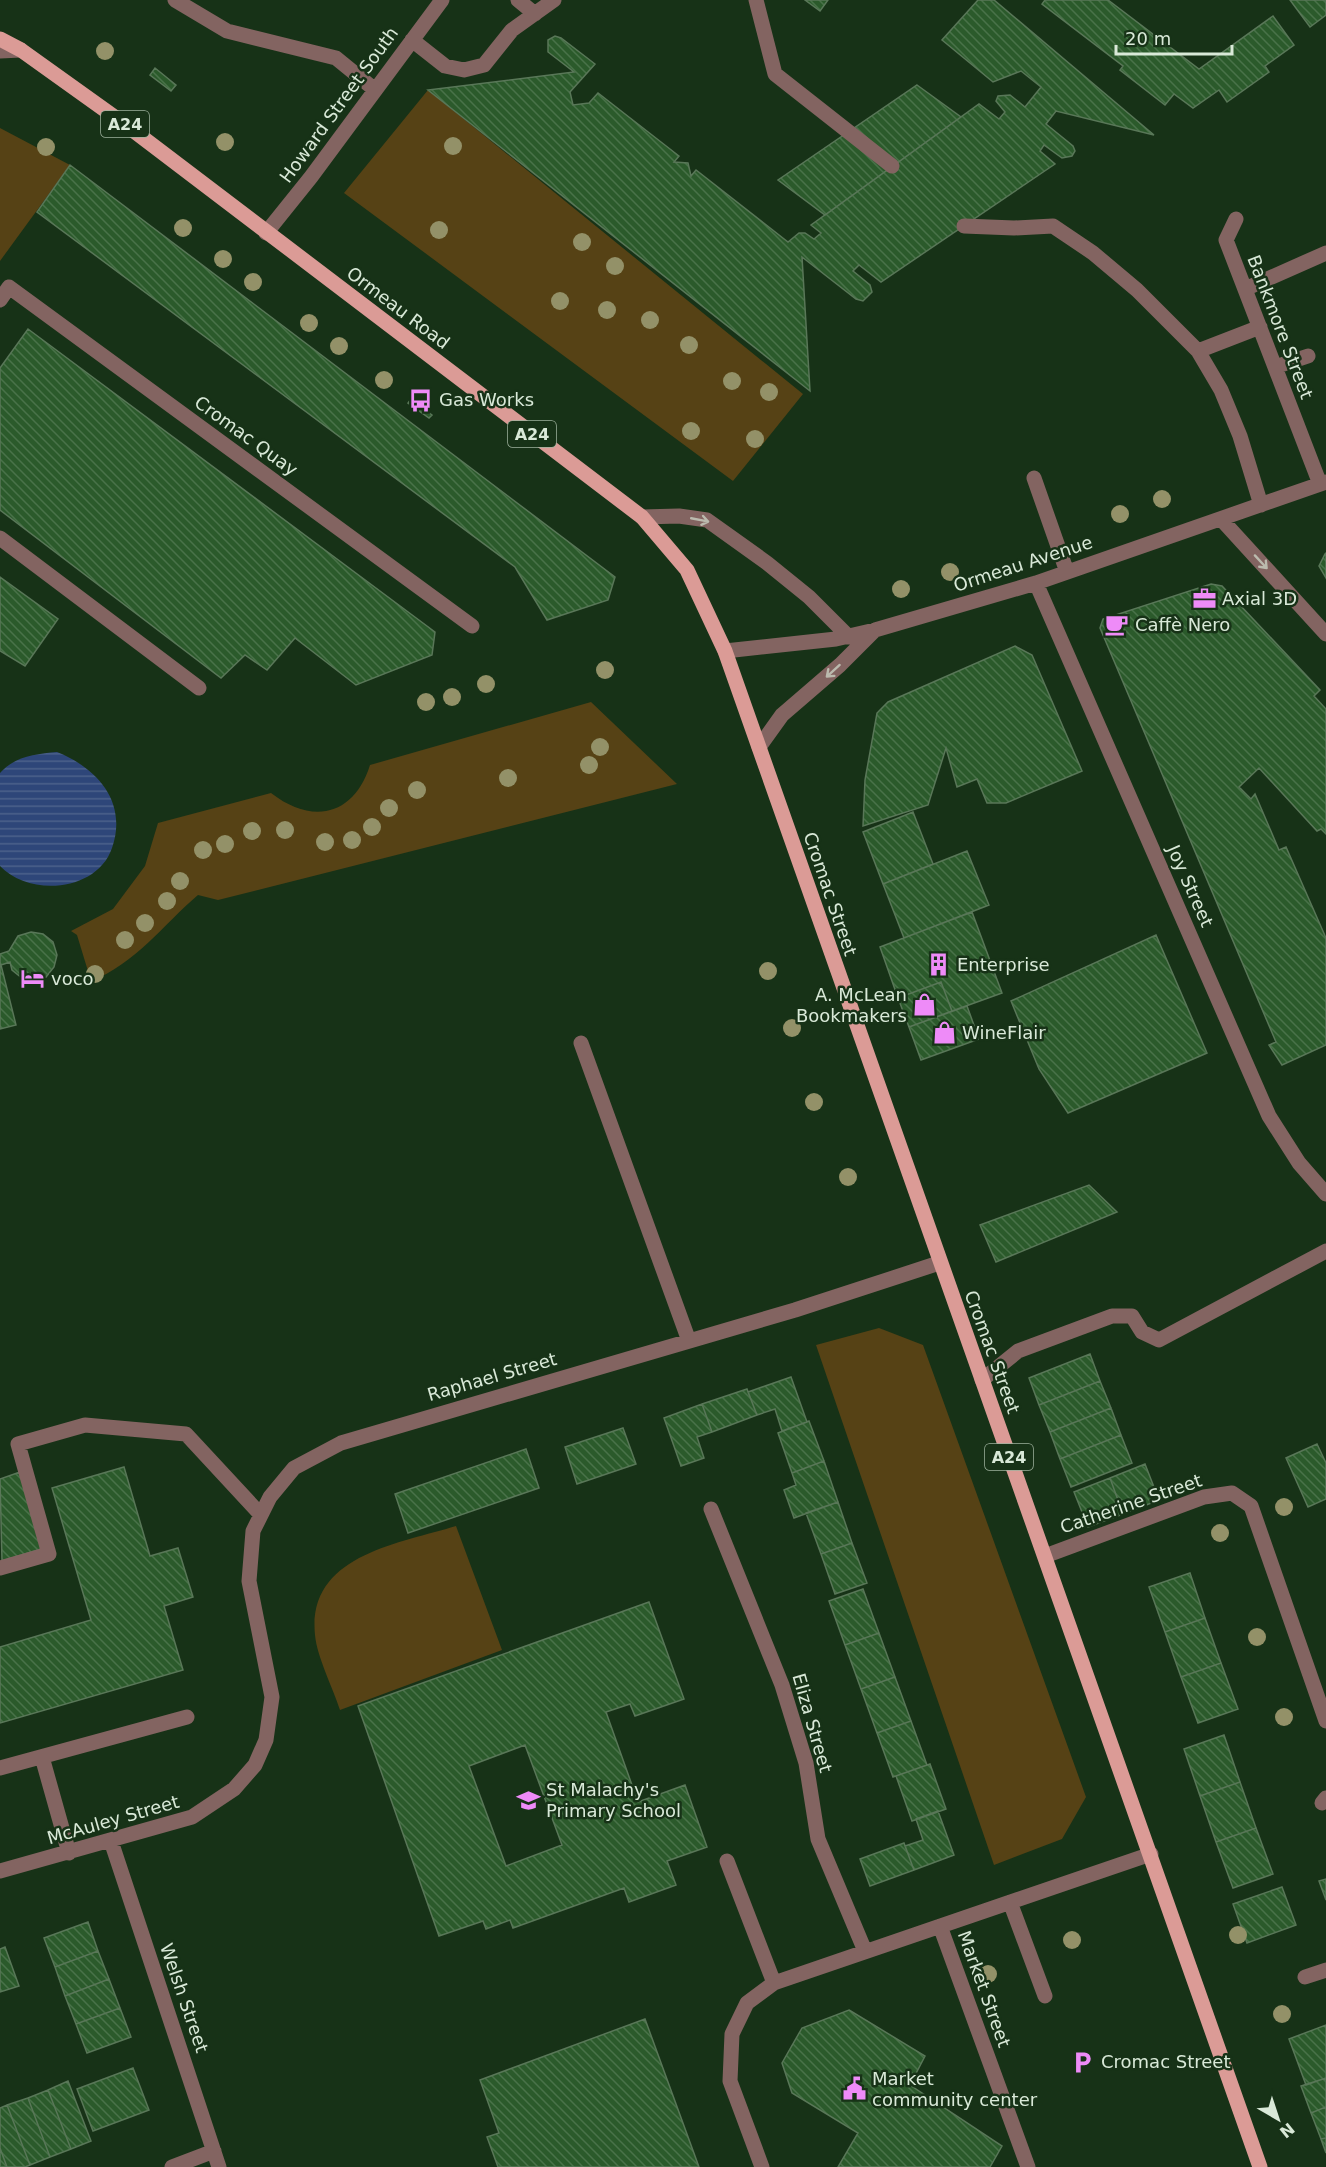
<svg xmlns="http://www.w3.org/2000/svg" width="1326" height="2167" font-family="'DejaVu Sans',sans-serif">
	<style>
		.green { fill: #564215 }
		.water { fill: url(#water-rules) }
		.building { fill: url(#building-back-hatch); stroke: #597758; stroke-width: 1.5; fill-rule: evenodd }
		.lines { fill: none; stroke-linecap: round; stroke-linejoin: round }
		.minor { stroke: #836461; stroke-width: 15 }
		.major { stroke: #db9b96; stroke-width: 15 }
		.tree { fill: #939168 }
		.oneway { stroke: #bbbaae }
		.labels { text-anchor: middle; stroke-width: 5; stroke-linejoin: round; paint-order: stroke }
		.shield { fill: #173217; stroke: #9fb29e; stroke-width: 1.5 }
		.shield-label { font-size: 16px; font-weight: bold; fill: #d9e9d8 }
		.street-label { font-size: 18px; fill: #d9e9d8; stroke: #173217 }
		.poi-label { font-size: 18px; fill: #d9e9d8; stroke: #173217; text-anchor: start }
	</style>
	<defs>
		<pattern id="water-rules" width="6" height="5" patternUnits="userSpaceOnUse" patternTransform="scale(1.5)"><rect width="6" height="5" fill="#2e4679"/><path d="M0 2.5h6" fill="none" stroke="#4c618b"/></pattern>
		<pattern id="building-back-hatch" width="6" height="6" patternUnits="userSpaceOnUse" patternTransform="scale(1.5)"><rect width="6" height="6" fill="#2b5a2b"/><path d="M-1 5l2 2M0 0l6 6M5-1l2 2" fill="none" stroke="#497249"/></pattern>
	</defs>
	<rect width="100%" height="100%" fill="#173217"/>
	<path class="green" d="M428 90 803 394 733 481 344 193Z
		M0 128 70 165 0 261Z
		M591 702 677 784 218 900 198 895C163 925 135 964 91 981L77 935 71 931 113 909 145 866 158 823 271 793C312 825 354 816 370 765Z
		M879 1328 923 1345 1086 1797 1062 1839 994 1865 816 1345Z
		M456 1526 502 1650 340 1710C333 1688 317 1657 315 1635 307 1555 398 1544 456 1526Z"/>
	<path class="water" d="M57 752C97 768 128 802 112 848 97 892 29 897 0 866V773C15 756 36 754 57 752Z"/>
	<path class="building" d="M805 0H828L820 11Z
		M978 0H994L1154 135 1056 111 1046 124 1073 146 1075 151 1072 156 1062 158 1044 145 1040 151 1055 164 881 282 859 265 853 271 870 285 872 292 863 301 856 299 802 257 810 391 428 90 574 72 548 52V40L555 36 561 38 595 64 570 92 573 105 589 103 598 93 679 156 674 162 688 163 691 176 696 170 788 242 799 233H805L814 239 821 233 811 225 979 104 999 119 1005 112 996 101 998 96 1010 95 1025 107 1041 87 1021 71 993 82 942 40Z
		M1045 0H1108L1199 69 1273 16 1294 45 1265 66 1269 72 1227 102 1219 90 1193 108 1174 94 1165 105 1120 70 1123 66 1042 4Z
		M1290 0H1326V15L1310 27Z
		M155 68 176 85 171 91 150 75Z
		M917 85 961 117 825 215 778 180Z
		M70 165 615 577 608 600 547 620 515 567 37 212Z
		M28 329 435 632 432 655 356 685 295 638 267 670 245 655 221 678 0 510V368Z
		M411 399 432 415 429 418 408 403Z
		M1325 554 1326 553V578L1319 566Z
		M0 577 58 619 25 666 0 651Z
		M1211 584 1222 586 1320 690 1314 696 1326 709V834L1321 829 1317 831 1259 768 1239 787 1251 799 1255 794 1279 850 1286 847 1326 938V1045L1282 1065 1269 1045 1276 1042 1100 628 1103 619Z
		M1015 646 1032 655 1082 771 1006 803H987L977 779 957 787 946 748 928 805 863 826 865 780 877 713 888 702Z
		M913 812 933 864 883 884 863 832Z
		M967 851 989 905 904 938 883 884Z
		M972 912 1002 993 952 1011 941 982 898 998 880 947Z
		M31 932 43 934 53 942 57 955 54 967 46 977 34 981 22 978 12 970 10 962 1 965 16 1025 0 1029V954L9 951 18 936Z
		M1156 935 1207 1053 1068 1113 1039 1069 1011 1001Z
		M941 982 952 1011 909 1027 898 998Z
		M967 1006 979 1039 921 1060 909 1027Z
		M1089 1185 1117 1212 996 1262 980 1225Z
		M1090 1354 1100 1381 1039 1405 1029 1378Z
		M791 1377 807 1422 782 1431 775 1409 757 1415 748 1392Z
		M1100 1381 1111 1408 1050 1432 1039 1405Z
		M747 1389 757 1415 712 1432 702 1404Z
		M702 1404 712 1432 697 1437 704 1458 681 1466 664 1418Z
		M1111 1408 1121 1435 1060 1459 1050 1432Z
		M809 1421 824 1461 792 1473 778 1433Z
		M623 1428 636 1464 577 1484 565 1447Z
		M1121 1435 1132 1463 1071 1487 1060 1459Z
		M1317 1444 1326 1463V1499L1308 1507 1286 1458Z
		M526 1449 539 1488 408 1533 395 1494Z
		M824 1461 838 1502 794 1518 784 1490 796 1485 792 1473Z
		M1145 1464 1159 1500 1123 1514 1110 1478Z
		M124 1467 150 1556 178 1548 193 1597 164 1606 183 1670 0 1723V1647L91 1620 52 1488Z
		M20 1472 44 1548 2 1561 0 1479Z
		M1110 1478 1123 1514 1088 1527 1074 1492Z
		M838 1502 852 1543 821 1554 806 1513Z
		M852 1543 867 1583 835 1594 821 1554Z
		M1190 1573 1205 1618 1165 1632 1149 1587Z
		M863 1589 879 1633 845 1645 829 1601Z
		M649 1602 684 1699 635 1716 630 1704 606 1712 638 1802 685 1785 707 1847 667 1861 676 1885 629 1902 624 1888 513 1928 510 1920 486 1929 483 1921 439 1936 358 1706ZM525 1745 562 1845 506 1866 469 1766Z
		M1205 1618 1221 1663 1181 1677 1165 1632Z
		M879 1633 895 1677 861 1689 845 1645Z
		M1221 1663 1238 1709 1198 1723 1181 1677Z
		M895 1677 911 1721 877 1733 861 1689Z
		M911 1721 927 1765 893 1777 877 1733Z
		M1224 1735 1240 1782 1200 1796 1184 1749Z
		M930 1764 946 1809 912 1821 896 1776Z
		M1240 1782 1256 1828 1216 1842 1200 1796Z
		M938 1811 954 1855 914 1870 905 1846 923 1840 916 1819Z
		M1256 1828 1273 1874 1233 1888 1216 1842Z
		M904 1843 914 1870 870 1886 860 1859Z
		M1326 1879V1900L1319 1881Z
		M1282 1887 1296 1925 1247 1943 1233 1904Z
		M88 1922 98 1951 55 1967 44 1938Z
		M5 1947 19 1986 0 1992V1949Z
		M98 1951 109 1979 65 1996 55 1967Z
		M109 1979 120 2008 76 2024 65 1996Z
		M120 2008 131 2037 87 2053 76 2024Z
		M849 2010 925 2056 910 2085 1002 2146 990 2167H838L858 2133 792 2093 782 2063 802 2028Z
		M645 2019 699 2167H498L487 2137 499 2133 480 2080Z
		M1326 2025V2078L1306 2085 1289 2039Z
		M133 2068 149 2110 93 2131 77 2089Z
		M1326 2078V2107L1311 2113 1301 2086Z
		M68 2081 91 2141 71 2149 48 2090Z
		M48 2090 71 2149 50 2157 28 2098Z
		M28 2098 50 2157 30 2165 7 2105Z
		M7 2105 30 2165 25 2167H7L0 2148V2108Z
		M1326 2107V2138L1321 2139 1311 2113Z
		M1326 2138V2153L1321 2139Z
		M0 2148 7 2167H0Z"/>
	<g class="lines">
		<path class="minor" d="M175 0 227 31 336 58 374 89
			M518 0 535 14
			M756 0 775 74 892 166
			M412 40 445 66 464 70 484 65 512 30 554 0
			M0 51 21 50
			M1236 219 1226 240 1320 484
			M964 226 1014 228 1053 226 1093 253 1137 290 1198 351 1221 390 1240 436 1261 505
			M266 233 311 177 442 0
			M1245 289 1326 253
			M0 300 9 287 472 626
			M1198 351 1260 327
			M1275 367 1308 356
			M1034 478 1067 572
			M642 517 679 516 707 520 767 563 809 597 849 637
			M1221 519 1326 634
			M0 538 199 688
			M1036 583 1269 1116 1299 1163 1326 1194
			M725 651 836 639 875 630 1036 583 1326 482
			M759 747 782 715 840 665 875 630
			M581 1043 689 1341
			M982 1380 1018 1351 1112 1316H1132L1142 1332 1159 1340 1326 1251
			M711 1509 782 1685 806 1763 818 1839 865 1951
			M1045 1556 1204 1497 1232 1493 1251 1506 1326 1721
			M0 1568 49 1554 18 1444 85 1425 186 1434 261 1515
			M42 1757 69 1853
			M0 1768 187 1717
			M1322 1803 1326 1798
			M111 1841 219 2167
			M727 1861 774 1983
			M0 1871 192 1817 234 1789 255 1765 266 1740 272 1697 249 1581 253 1531 270 1497 294 1468 341 1443 795 1310 939 1263
			M1010 1902 1045 1996
			M940 1926 1028 2167
			M1305 1977 1326 1970
			M172 2167 214 2151
			M762 2167 730 2081 732 2034 747 2003 774 1983 1151 1854"/>
		<path class="major" d="M0 39 21 50 130 128 642 517 687 570 725 651 1260 2167"/>
	</g>
	<g class="tree">
		<circle cx="105" cy="51" r="9"/>
		<circle cx="225" cy="142" r="9"/>
		<circle cx="453" cy="146" r="9"/>
		<circle cx="46" cy="147" r="9"/>
		<circle cx="183" cy="228" r="9"/>
		<circle cx="439" cy="230" r="9"/>
		<circle cx="582" cy="242" r="9"/>
		<circle cx="223" cy="259" r="9"/>
		<circle cx="615" cy="266" r="9"/>
		<circle cx="253" cy="282" r="9"/>
		<circle cx="560" cy="301" r="9"/>
		<circle cx="607" cy="310" r="9"/>
		<circle cx="650" cy="320" r="9"/>
		<circle cx="309" cy="323" r="9"/>
		<circle cx="689" cy="345" r="9"/>
		<circle cx="339" cy="346" r="9"/>
		<circle cx="384" cy="380" r="9"/>
		<circle cx="732" cy="381" r="9"/>
		<circle cx="769" cy="392" r="9"/>
		<circle cx="691" cy="431" r="9"/>
		<circle cx="755" cy="439" r="9"/>
		<circle cx="1162" cy="499" r="9"/>
		<circle cx="1120" cy="514" r="9"/>
		<circle cx="950" cy="572" r="9"/>
		<circle cx="901" cy="589" r="9"/>
		<circle cx="605" cy="670" r="9"/>
		<circle cx="486" cy="684" r="9"/>
		<circle cx="452" cy="697" r="9"/>
		<circle cx="426" cy="702" r="9"/>
		<circle cx="600" cy="747" r="9"/>
		<circle cx="589" cy="765" r="9"/>
		<circle cx="508" cy="778" r="9"/>
		<circle cx="417" cy="790" r="9"/>
		<circle cx="389" cy="808" r="9"/>
		<circle cx="372" cy="827" r="9"/>
		<circle cx="285" cy="830" r="9"/>
		<circle cx="252" cy="831" r="9"/>
		<circle cx="352" cy="840" r="9"/>
		<circle cx="325" cy="842" r="9"/>
		<circle cx="225" cy="844" r="9"/>
		<circle cx="203" cy="850" r="9"/>
		<circle cx="180" cy="881" r="9"/>
		<circle cx="167" cy="901" r="9"/>
		<circle cx="145" cy="923" r="9"/>
		<circle cx="125" cy="940" r="9"/>
		<circle cx="768" cy="971" r="9"/>
		<circle cx="95" cy="974" r="9"/>
		<circle cx="792" cy="1028" r="9"/>
		<circle cx="814" cy="1102" r="9"/>
		<circle cx="848" cy="1177" r="9"/>
		<circle cx="1284" cy="1507" r="9"/>
		<circle cx="1220" cy="1533" r="9"/>
		<circle cx="1257" cy="1637" r="9"/>
		<circle cx="1284" cy="1717" r="9"/>
		<circle cx="1238" cy="1935" r="9"/>
		<circle cx="1072" cy="1940" r="9"/>
		<circle cx="988" cy="1974" r="9"/>
		<circle cx="1282" cy="2014" r="9"/>
	</g>
	<defs><path id="oneway-shaft" d="M-6 0H5M1.5-3L5.5 0L1.5 3" fill="none" stroke-width="1.6" stroke-linecap="round" stroke-linejoin="round" transform="scale(1.5)"/></defs>
	<g class="oneway">
		<use href="#oneway-shaft" transform="translate(700 520) rotate(11)"/>
		<use href="#oneway-shaft" transform="translate(1261 562) rotate(47)"/>
		<use href="#oneway-shaft" transform="translate(833 671) rotate(138)"/>
	</g>
	<defs>
		<symbol id="bus-bare" viewBox="-9 -9 18 18"><path d="M-5-6H5V4H4V6H2V4H-2V6H-4V4H-5ZM-3.5-4V0h7V-4ZM-3.5 1.2v1.5H-2V1.2ZM2 1.2v1.5H3.5V1.2Z" fill="#ee8bf8" stroke="#173217" stroke-width="2.5" paint-order="stroke"/></symbol>
		<symbol id="office-bare" viewBox="-9 -9 18 18"><path d="M-6-3h4V-5.5h4V-3h4V5H-6ZM-1-4.5V-3h2v-1.5ZM-6 0V1H6V0Z" fill="#ee8bf8" stroke="#173217" stroke-width="2.5" paint-order="stroke"/></symbol>
		<symbol id="cafe-bare" viewBox="-9 -9 18 18"><path d="M-5.5-4.5H6V0H3Q3 3.5 0 3.5H-2.5Q-5.5 3.5-5.5 0ZM3-3.2v2h1.7v-2ZM-6 4.5H4V6H-6Z" fill="#ee8bf8" stroke="#173217" stroke-width="2.5" paint-order="stroke"/></symbol>
		<symbol id="building-bare" viewBox="-9 -9 18 18"><path d="M-4-6H4V6H1V3H-1V6H-4ZM-2.5-4.3h1.7v1.8h-1.7ZM.8-4.3h1.7v1.8H.8ZM-2.5-1h1.7V.8h-1.7ZM.8-1h1.7V.8H.8Z" fill="#ee8bf8" stroke="#173217" stroke-width="2.5" paint-order="stroke"/></symbol>
		<symbol id="hotel-bare" viewBox="-9 -9 18 18"><path d="M-6-4.5h1.5V1H6V5H4.5V3h-9V5H-6ZM-4 0a1.8 1.8 0 1 1 3.6 0ZM.5 0V-2.5h3Q6-2.5 6 0Z" fill="#ee8bf8" stroke="#173217" stroke-width="2.5" paint-order="stroke"/></symbol>
		<symbol id="shop-bare" viewBox="-9 -9 18 18"><path d="M-5-2.5h2.3a2.7 3.5 0 0 1 5.4 0H5L5.5 6h-11ZM-1.5-2.5h3a1.5 2.3 0 0 0-3 0Z" fill="#ee8bf8" stroke="#173217" stroke-width="2.5" paint-order="stroke"/></symbol>
		<symbol id="school-bare" viewBox="-9 -9 18 18"><path d="M0-5L7-2L0 1L-7-2ZM-4 1L0 2.5L4 1V4Q0 6-4 4Z" fill="#ee8bf8" stroke="#173217" stroke-width="2.5" paint-order="stroke"/></symbol>
		<symbol id="parking-bare" viewBox="-9 -9 18 18"><path d="M-3.5-5.5H1a3.5 3.5 0 0 1 0 7H-1V5.5H-3.5ZM-1-3.4V-.6H.8a1.4 1.4 0 0 0 0-2.8Z" fill="#ee8bf8" stroke="#173217" stroke-width="2.5" paint-order="stroke"/></symbol>
		<symbol id="civic-bare" viewBox="-9 -9 18 18"><path d="M-.6-6.5H3V-4.5H.6V-3L4-1V1h2V6H-6V1h2V-1L-.6-3ZM-1.2 2.5V6h2.4V2.5Z" fill="#ee8bf8" stroke="#173217" stroke-width="2.5" paint-order="stroke"/></symbol>
	</defs>
	<g fill-rule="evenodd">
		<use href="#bus-bare" x="404" y="384" width="33" height="33"/>
		<use href="#office-bare" x="1188" y="582" width="33" height="33"/>
		<use href="#cafe-bare" x="1100" y="608" width="33" height="33"/>
		<use href="#building-bare" x="922" y="948" width="33" height="33"/>
		<use href="#hotel-bare" x="16" y="962" width="33" height="33"/>
		<use href="#shop-bare" x="908" y="988" width="33" height="33"/>
		<use href="#shop-bare" x="928" y="1016" width="33" height="33"/>
		<use href="#school-bare" x="512" y="1784" width="33" height="33"/>
		<use href="#parking-bare" x="1066" y="2046" width="33" height="33"/>
		<use href="#civic-bare" x="838" y="2072" width="33" height="33"/>
	</g>
	<g class="labels">
		<g class="shield">
			<rect x="101" y="111" width="48" height="26" rx="4.5"/>
			<rect x="508" y="421" width="48" height="26" rx="4.5"/>
			<rect x="985" y="1444" width="48" height="26" rx="4.5"/>
		</g>
		<g class="shield-label">
			<text x="125" y="130">A24</text>
			<text x="532" y="440">A24</text>
			<text x="1009" y="1463">A24</text>
		</g>
		<g class="street-label">
			<text transform="translate(339 105) rotate(-54)" y="6">Howard Street South</text>
			<text transform="translate(398 308) rotate(37)" y="6">Ormeau Road</text>
			<text transform="translate(1280 327) rotate(69)" y="6">Bankmore Street</text>
			<text transform="translate(246 436) rotate(36)" y="6">Cromac Quay</text>
			<text transform="translate(1023 564) rotate(-18)" y="6">Ormeau Avenue</text>
			<text transform="translate(1190 886) rotate(66)" y="6">Joy Street</text>
			<text transform="translate(830 894) rotate(71)" y="6">Cromac Street</text>
			<text transform="translate(992 1352) rotate(70)" y="6">Cromac Street</text>
			<text transform="translate(492 1377) rotate(-16)" y="6">Raphael Street</text>
			<text transform="translate(1131 1504) rotate(-19)" y="6">Catherine Street</text>
			<text transform="translate(812 1723) rotate(74)" y="6">Eliza Street</text>
			<text transform="translate(113 1820) rotate(-16)" y="6">McAuley Street</text>
			<text transform="translate(984 1989) rotate(70)" y="6">Market Street</text>
			<text transform="translate(184 1998) rotate(71)" y="6">Welsh Street</text>
		</g>
		<g class="poi-label">
			<text x="439" y="406">Gas Works</text>
			<text x="1222" y="605">Axial 3D</text>
			<text x="1135" y="631">Caffè Nero</text>
			<text x="957" y="971">Enterprise</text>
			<text x="51" y="985">voco</text>
			<text x="907" y="1001" text-anchor="end">A. McLean<tspan x="907" dy="21">Bookmakers</tspan></text>
			<text x="962" y="1039">WineFlair</text>
			<text x="546" y="1796">St Malachy's<tspan x="546" dy="21">Primary School</tspan></text>
			<text x="1101" y="2068">Cromac Street</text>
			<text x="872" y="2085">Market<tspan x="872" dy="21">community center</tspan></text>
		</g>
	</g>
	<g transform="translate(1278 2119) rotate(141)" stroke="#173217" stroke-width="4.5" paint-order="stroke">
	<path d="M0-4.5L10 22L0 15L-10 22Z" fill="#d9e9d8"/>
	<text y="-9" font-size="16" font-weight="bold" text-anchor="middle" fill="#d9e9d8">N</text>
	</g>
	<path d="M1116 45v9h116v-9" fill="none" stroke="#d9e9d8" stroke-width="3"/>
	<text x="1125" y="45" font-size="18" fill="#d9e9d8" stroke="#173217" stroke-width="4.5" paint-order="stroke">20 m</text>
</svg>
